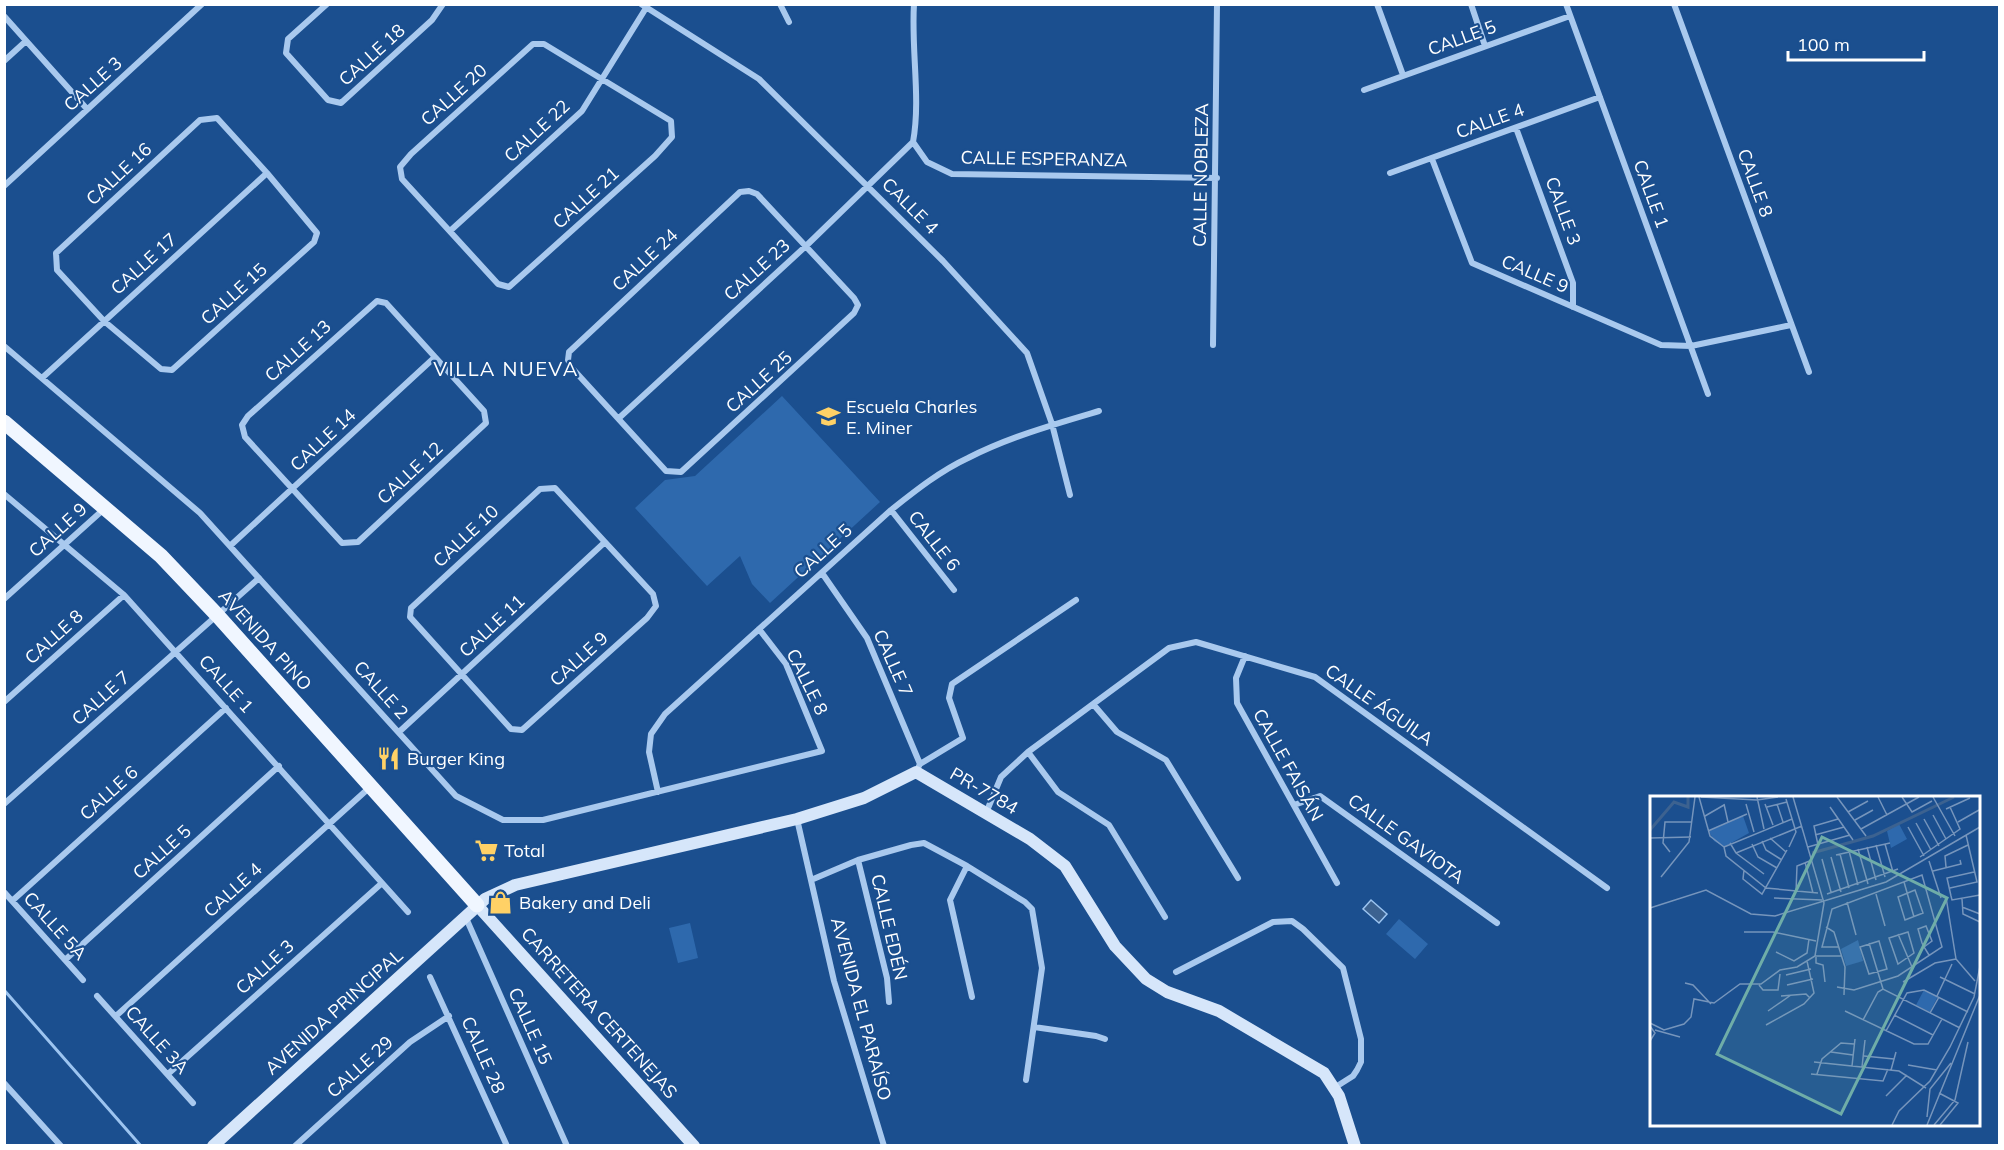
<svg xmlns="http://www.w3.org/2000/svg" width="2004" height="1150" font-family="Mulish,sans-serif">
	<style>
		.green { fill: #2e69ad }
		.water { fill: #3c6290; stroke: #9cc4f0; stroke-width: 1.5 }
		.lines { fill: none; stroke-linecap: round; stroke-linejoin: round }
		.stream { stroke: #9cc4f0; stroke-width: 3 }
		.street { stroke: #a9c9ee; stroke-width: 6 }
		.secondary { stroke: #d6e6fa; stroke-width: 12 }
		.primary { stroke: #f0f6ff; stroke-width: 15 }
		.labels { text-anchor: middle; stroke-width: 4.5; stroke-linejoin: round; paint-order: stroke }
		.street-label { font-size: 18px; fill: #fff; stroke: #1b4f8f }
		.poi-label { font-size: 18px; fill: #fff; stroke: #1b4f8f; text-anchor: start }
		.neighbourhood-label { font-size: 20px; letter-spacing: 1.5px; fill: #fff; stroke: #1b4f8f }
		.inset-river { fill: none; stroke: #3c6290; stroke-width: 3 }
		.inset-road { fill: none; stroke: #7695bc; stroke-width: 1.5 }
		.view { fill: #6fada8; fill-opacity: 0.15; stroke: #6fada8; stroke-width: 3 }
		.inset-edge { fill: none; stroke: #fff; stroke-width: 3 }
	</style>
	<rect width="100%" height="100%" fill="#1b4f8f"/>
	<path class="green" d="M782 396 880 502 770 603 752 584 740 556 707 586 635 508 665 480 695 476Z
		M1399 919 1428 944 1415 959 1386 934Z
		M690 923 698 958 678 963 669 928Z"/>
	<path class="water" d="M1371 900 1387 914 1379 923 1363 909Z"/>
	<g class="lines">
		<path class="stream" d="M4 990 141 1146"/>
		<path class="street" d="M327 4 288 39 286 53 328 100 341 103 432 20 443 4
			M641 4 759 79 943 261 1027 353 1052 424 1070 495
			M780 4 789 22
			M914 4C911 50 921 99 913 142L927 162 952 174 1217 178
			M1377 4 1403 75
			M1471 4 1485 46
			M1566 4 1708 394
			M1674 4 1809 372
			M4 16 87 109
			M533 44H544L671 121 672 137 655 156 509 287 498 284 402 179 400 167 411 154Z
			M4 61 26 41
			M1364 90 1570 16
			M217 118 267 173 317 233 314 242 172 370 161 369 104 321 57 270 56 253 200 120Z
			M1516 128 1573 283V307
			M1432 159 1472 263 1661 345 1691 346 1791 325
			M1390 173 1600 97
			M4 186 202 4
			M749 191 757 194 854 298 858 305 854 313 681 472 666 471 572 368 568 360 569 352 740 192Z
			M450 231 582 111 646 8
			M377 301 386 303 484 411 486 423 358 542 342 543 245 437 242 425 248 416Z
			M1213 345 1217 4
			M4 346 200 513 456 796 503 820H543L822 751 786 664 759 629
			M42 378 267 173
			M619 418 807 245 913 142
			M555 488 653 594 656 606 647 618 522 730 511 729 410 617 411 608 540 489Z
			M4 494 124 595 408 912
			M891 510 954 590
			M231 545 435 357
			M822 573 867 638 920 764 919 766
			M4 599 104 509
			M1245 656 1236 678 1237 703 1337 883
			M4 702 124 595
			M1093 704 1117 732 1166 760 1238 878
			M399 732 605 542
			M1028 752 1058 792 1109 825 1165 917
			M920 764 963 738 949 698 952 684 1076 600
			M658 792 649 752 651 734 665 714 891 510C915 491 940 471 968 458 1009 437 1055 424 1099 411
			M4 804 259 578
			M1294 805 1320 796 1497 923
			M986 813 1001 777 1028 752 1169 648 1196 642 1315 677 1607 888
			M797 819 834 981 884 1146
			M858 860 887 978 889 1002
			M967 866 950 900 972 997
			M811 880 858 860 911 845 924 843 967 866 1025 902 1032 909 1042 968 1026 1080
			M4 892 83 980
			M12 901 226 708
			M466 918 567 1146
			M65 960 279 766
			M1176 972 1273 922 1292 921 1303 929 1343 968 1361 1039V1062L1357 1070 1353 1076 1334 1088
			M430 977 507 1146
			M97 996 193 1103
			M116 1016 369 788
			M1034 1027 1096 1036 1105 1039
			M168 1074 382 883
			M4 1083 61 1146
			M295 1146 410 1042 449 1016"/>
		<path class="secondary" d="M477 905 694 1146
			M213 1146 485 899 515 885 797 819 864 798 916 772 1030 839 1065 866 1115 946 1146 979 1167 992 1219 1011 1324 1073 1339 1096 1355 1146"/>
		<path class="primary" d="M4 422 161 556 218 616 477 905"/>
	</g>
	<defs>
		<symbol id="school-bare" viewBox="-9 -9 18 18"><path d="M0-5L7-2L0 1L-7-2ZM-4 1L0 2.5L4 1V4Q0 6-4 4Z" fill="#ffd166" stroke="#1b4f8f" stroke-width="2.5" paint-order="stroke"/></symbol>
		<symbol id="restaurant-bare" viewBox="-9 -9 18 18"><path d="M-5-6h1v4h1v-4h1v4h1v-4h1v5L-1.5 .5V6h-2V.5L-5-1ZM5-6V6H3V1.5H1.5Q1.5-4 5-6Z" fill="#ffd166" stroke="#1b4f8f" stroke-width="2.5" paint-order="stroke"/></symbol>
		<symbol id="supermarket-bare" viewBox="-9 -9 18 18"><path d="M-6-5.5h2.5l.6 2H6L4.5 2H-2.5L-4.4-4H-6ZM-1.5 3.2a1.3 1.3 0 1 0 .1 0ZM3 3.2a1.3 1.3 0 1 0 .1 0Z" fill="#ffd166" stroke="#1b4f8f" stroke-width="2.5" paint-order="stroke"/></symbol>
		<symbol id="shop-bare" viewBox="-9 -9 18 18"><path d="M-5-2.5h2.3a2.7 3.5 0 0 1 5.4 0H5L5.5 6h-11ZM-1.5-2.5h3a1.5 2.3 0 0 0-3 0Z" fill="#ffd166" stroke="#1b4f8f" stroke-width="2.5" paint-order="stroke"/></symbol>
	</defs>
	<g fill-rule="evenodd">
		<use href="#school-bare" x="812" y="400" width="33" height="33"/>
		<use href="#restaurant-bare" x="372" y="742" width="33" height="33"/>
		<use href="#supermarket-bare" x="470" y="834" width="33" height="33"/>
		<use href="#shop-bare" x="484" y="886" width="33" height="33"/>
	</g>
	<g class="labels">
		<g class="street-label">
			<text transform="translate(1462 38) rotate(-20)" y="6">CALLE 5</text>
			<text transform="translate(372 55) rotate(-42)" y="6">CALLE 18</text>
			<text transform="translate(93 84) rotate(-42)" y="6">CALLE 3</text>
			<text transform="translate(454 95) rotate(-42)" y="6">CALLE 20</text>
			<text transform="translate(1490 121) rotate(-20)" y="6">CALLE 4</text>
			<text transform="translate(537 131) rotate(-43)" y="6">CALLE 22</text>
			<text transform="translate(1044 159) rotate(1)" y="6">CALLE ESPERANZA</text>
			<text transform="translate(119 174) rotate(-43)" y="6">CALLE 16</text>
			<text transform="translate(1201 175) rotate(-89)" y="6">CALLE NOBLEZA</text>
			<text transform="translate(1755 183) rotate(70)" y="6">CALLE 8</text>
			<text transform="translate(1651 194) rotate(70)" y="6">CALLE 1</text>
			<text transform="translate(586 198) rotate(-42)" y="6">CALLE 21</text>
			<text transform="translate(910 206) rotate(45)" y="6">CALLE 4</text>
			<text transform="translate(1563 211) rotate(70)" y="6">CALLE 3</text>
			<text transform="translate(645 260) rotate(-43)" y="6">CALLE 24</text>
			<text transform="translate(144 264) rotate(-42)" y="6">CALLE 17</text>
			<text transform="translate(757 270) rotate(-42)" y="6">CALLE 23</text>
			<text transform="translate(1535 274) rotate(23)" y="6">CALLE 9</text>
			<text transform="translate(234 294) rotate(-42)" y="6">CALLE 15</text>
			<text transform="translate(298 351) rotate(-42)" y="6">CALLE 13</text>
			<text transform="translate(759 382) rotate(-42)" y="6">CALLE 25</text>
			<text transform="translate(323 440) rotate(-43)" y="6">CALLE 14</text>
			<text transform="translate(410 473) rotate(-43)" y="6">CALLE 12</text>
			<text transform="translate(58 530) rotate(-42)" y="6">CALLE 9</text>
			<text transform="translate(466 536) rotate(-43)" y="6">CALLE 10</text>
			<text transform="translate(934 541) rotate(52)" y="6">CALLE 6</text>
			<text transform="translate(823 551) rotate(-42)" y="6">CALLE 5</text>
			<text transform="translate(492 626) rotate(-43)" y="6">CALLE 11</text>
			<text transform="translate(54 637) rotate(-42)" y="6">CALLE 8</text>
			<text transform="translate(265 640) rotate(48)" y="6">AVENIDA PINO</text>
			<text transform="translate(579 659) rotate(-42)" y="6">CALLE 9</text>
			<text transform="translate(893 663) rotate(66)" y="6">CALLE 7</text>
			<text transform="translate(807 682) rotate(64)" y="6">CALLE 8</text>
			<text transform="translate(226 684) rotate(48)" y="6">CALLE 1</text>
			<text transform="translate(381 690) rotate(48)" y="6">CALLE 2</text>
			<text transform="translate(101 698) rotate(-42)" y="6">CALLE 7</text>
			<text transform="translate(1379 705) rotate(35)" y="6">CALLE ÁGUILA</text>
			<text transform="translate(1288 765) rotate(61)" y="6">CALLE FAISÁN</text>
			<text transform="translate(984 791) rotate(30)" y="6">PR-7784</text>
			<text transform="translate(109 793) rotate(-42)" y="6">CALLE 6</text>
			<text transform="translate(1406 839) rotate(36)" y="6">CALLE GAVIOTA</text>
			<text transform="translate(162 852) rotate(-42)" y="6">CALLE 5</text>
			<text transform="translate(233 890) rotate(-42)" y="6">CALLE 4</text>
			<text transform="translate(55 926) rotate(48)" y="6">CALLE 5A</text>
			<text transform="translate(889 927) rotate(77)" y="6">CALLE EDÉN</text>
			<text transform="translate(265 967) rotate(-42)" y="6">CALLE 3</text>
			<text transform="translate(861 1009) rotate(75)" y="6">AVENIDA EL PARAÍSO</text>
			<text transform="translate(334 1012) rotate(-42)" y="6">AVENIDA PRINCIPAL</text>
			<text transform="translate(599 1013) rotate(48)" y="6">CARRETERA CERTENEJAS</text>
			<text transform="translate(530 1026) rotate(66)" y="6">CALLE 15</text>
			<text transform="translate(157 1040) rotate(48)" y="6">CALLE 3A</text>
			<text transform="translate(483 1055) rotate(66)" y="6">CALLE 28</text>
			<text transform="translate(360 1067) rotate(-42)" y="6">CALLE 29</text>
		</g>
		<g class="poi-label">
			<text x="846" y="413">Escuela Charles<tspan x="846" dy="21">E. Miner</tspan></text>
			<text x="407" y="765">Burger King</text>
			<text x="504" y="857">Total</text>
			<text x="519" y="909">Bakery and Deli</text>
		</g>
		<g class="neighbourhood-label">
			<text x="506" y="376">VILLA NUEVA</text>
		</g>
	</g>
	<g transform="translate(1650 796)">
		<rect width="330" height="330" fill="#1b4f8f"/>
		<path d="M93 20 99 37 74 51 64 45 59 35ZM249 28 257 43 241 52 237 35ZM208 144 213 165 196 170 191 153ZM274 194 288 200 280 216 266 209Z" fill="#2e69ad"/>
		<path class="inset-river" d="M0 34 24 6 38 11V1M162 57 223 40 304 1"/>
		<path class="inset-road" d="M49 1 60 40 74 51M51 1 107 4 128 1M107 1 114 33M187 1 216 40M228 1 237 19M252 1 262 16 282 5M283 1 305 40M136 3 146 36 139 51M74 8 78 26M96 8 104 36M115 8 123 29M127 8 133 26M117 11 137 6M180 11 203 44M296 13 320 2M198 16 218 5M283 19 296 43M55 20 74 9M274 23 289 50M205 24 223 14M308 26 329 14M266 27 281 54M258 31 274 60M211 33 269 1M58 35 97 18M165 39 194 31M0 42 41 41M120 42 136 56M330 42V63M112 45 116 54 132 64M80 47 86 57 114 78M102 48 108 61 127 72M235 48 243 76M168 49 164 30 188 23M226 49 235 81M74 51 76 60 116 92 168 97M74 51 142 23M158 51 200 39M217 51 226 84M208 53 218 88M199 55 208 89M20 56 13 47 15 26H42M86 57 152 30M190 58 199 92M186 59 240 47M181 61 191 96M270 61 310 33 300 11M172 63 181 96M279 65 291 102M155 66 163 97M296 71 295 60 318 49M94 74 93 83 112 98 137 54M283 75 311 68 310 64M324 76 297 82 301 100 302 104 330 99M11 81 39 46 45 1M254 86 264 121M300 92 327 86 316 39M265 94 273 117 255 124 248 101ZM146 96 147 70 162 64M177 98 248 73M226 98 235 130M296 101 306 163 325 185M124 102 172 104M312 103 313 118 330 126M197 106 206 139M312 111 330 118M0 112 56 94 101 118 125 120 236 86 330 31M176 131 184 136 195 171 194 199M94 136H123L166 145M258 136 264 157 248 168 239 142ZM248 138 262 171M229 145 237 173 219 178 210 151ZM219 147 233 193M274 151 282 145 276 130 268 133 272 147 274 151 279 159M126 156 144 165 157 157 159 143M165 160H191M166 161V167L173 169 175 186M136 179 161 173M290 181 325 198M253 186 285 167 306 163M35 187 43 189 61 208M109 189 113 194H128L130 178M137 189 163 183M187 191 204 194 248 180 292 151 272 79 182 113 172 151H189M131 200 156 198 160 202M287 200 302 168M118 215 141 199M195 215 264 248H278L292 223M280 217 289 201M244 219 283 239M213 224 228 196 233 193 310 232M0 227 14 234 34 228 41 221 44 203 64 207 90 188H111L130 174 147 171 165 160 174 107 143 1M116 229 154 208 164 197 157 165M0 230 5 237 0 245M5 234 30 241M236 235 257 197 274 194 318 216M181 256 203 259M214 260 244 263M164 266 249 275 276 292M258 269 287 274M202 270 205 243M212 271 215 244M241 274 246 256M161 278 233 285 238 273M167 278 172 263 191 247 204 248M289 297 308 307 290 329M236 300 257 279M277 321 280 293 301 267M242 329 249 315 280 285 300 251 324 201 330 170M277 329 330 199M284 329 305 304 318 246"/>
		<path class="view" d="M172 41 297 102 191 318 67 258Z"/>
		<rect width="330" height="330" class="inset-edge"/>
	</g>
	<rect width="2004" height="1150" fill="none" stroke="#ffffff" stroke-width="12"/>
	<path d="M1788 51v9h136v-9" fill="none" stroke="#ffffff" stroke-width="3"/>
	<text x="1797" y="51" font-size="18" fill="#ffffff" stroke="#1b4f8f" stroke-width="4.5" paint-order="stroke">100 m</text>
</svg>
